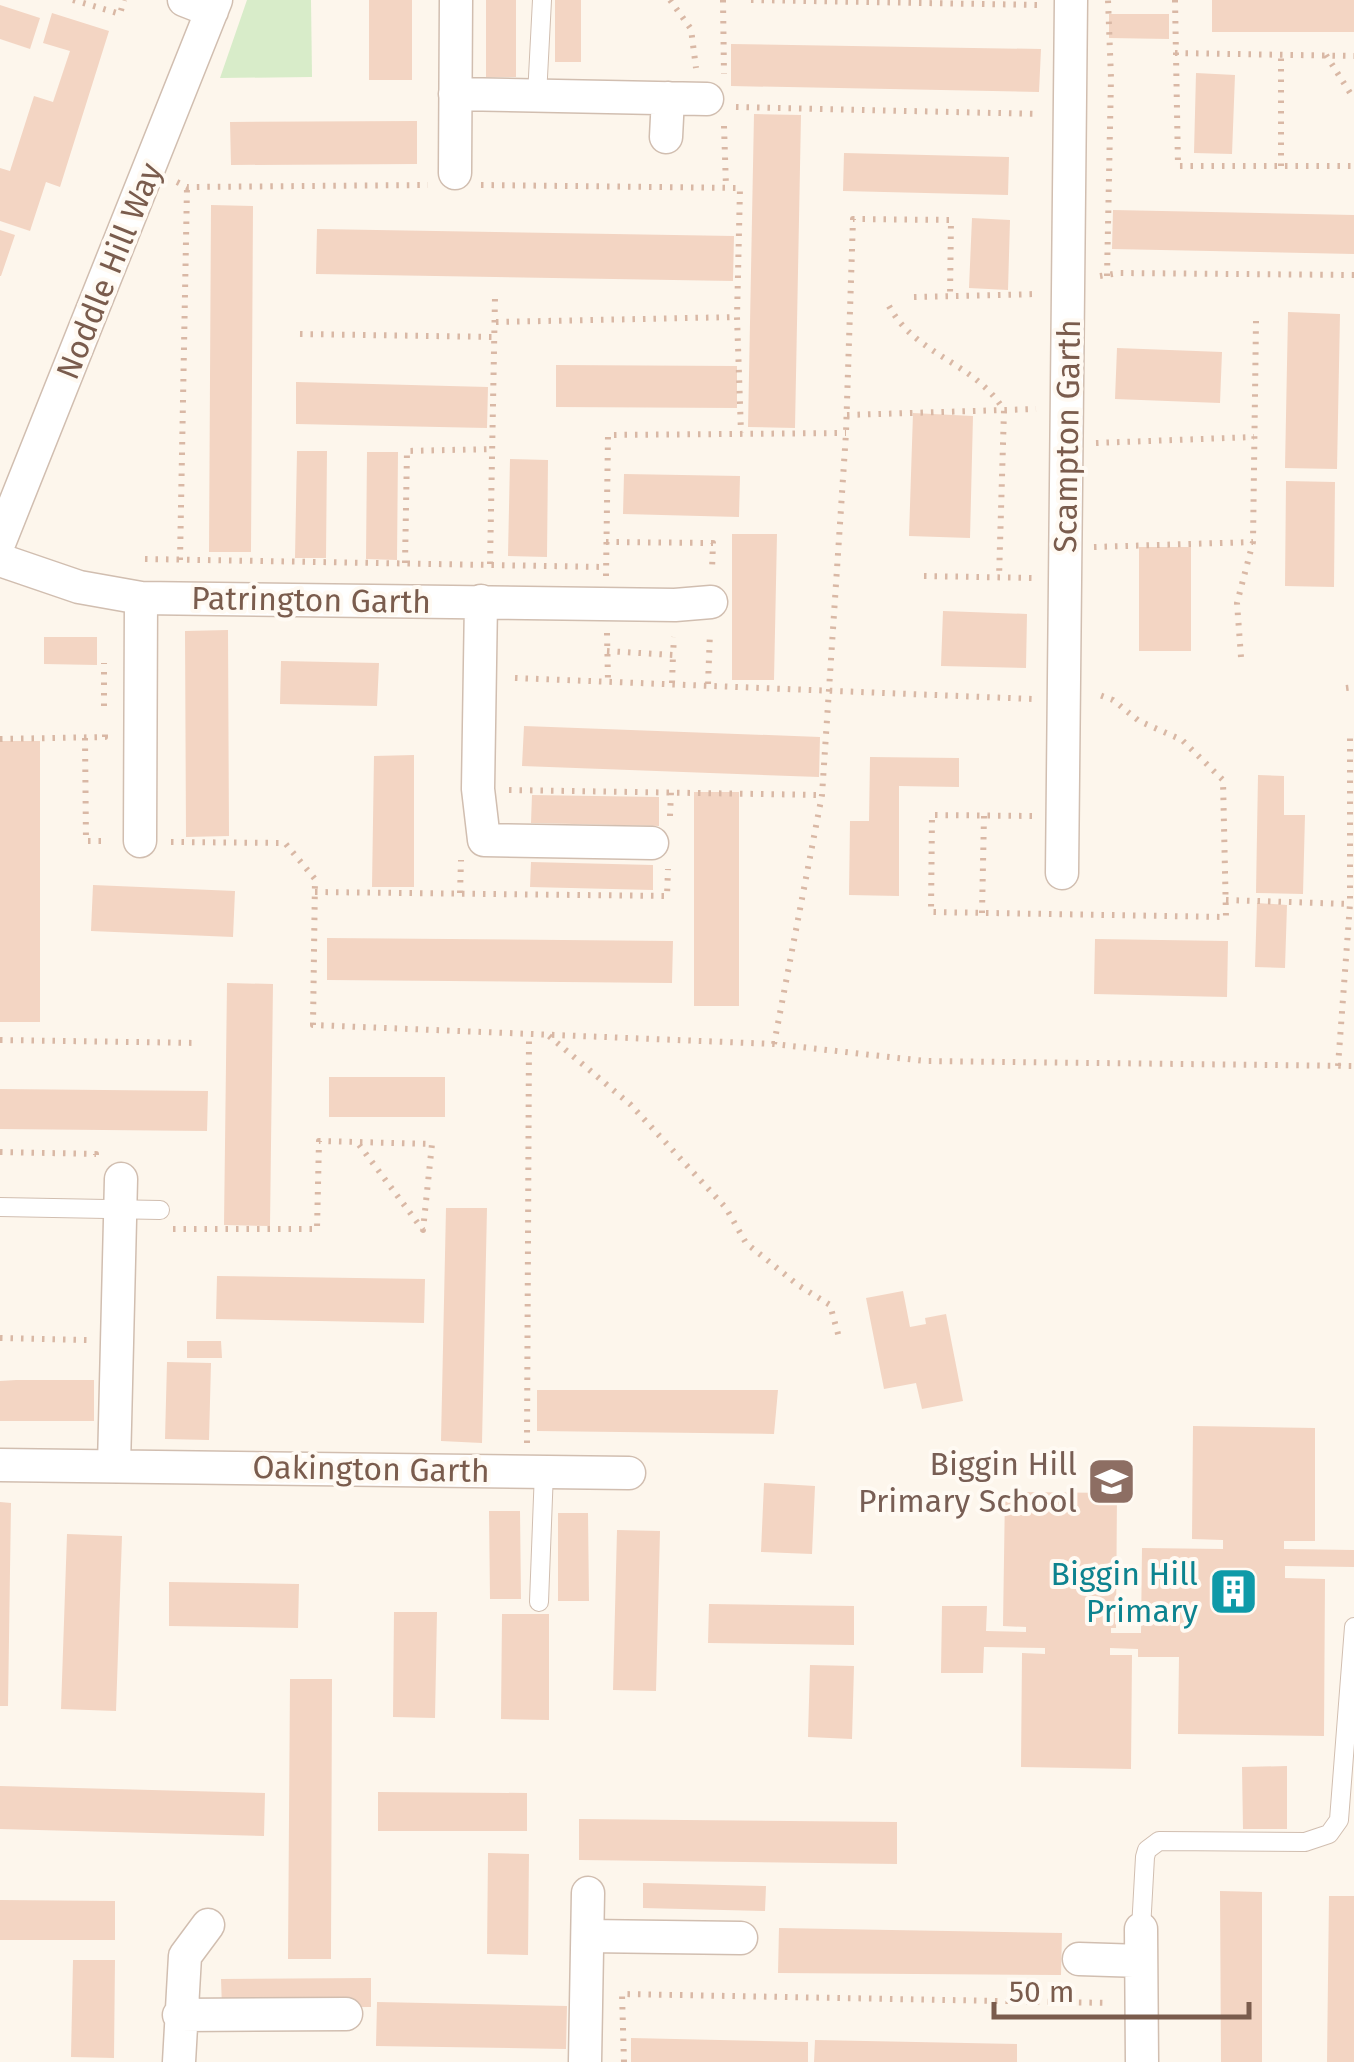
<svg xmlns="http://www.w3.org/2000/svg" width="1354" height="2062" font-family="'Fira Sans',sans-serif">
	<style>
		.green { fill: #d8ecc9 }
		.building { fill: #f3d5c3 }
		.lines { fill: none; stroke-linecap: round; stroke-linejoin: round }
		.lane-casing { stroke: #d1beb0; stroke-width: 20 }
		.street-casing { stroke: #d1beb0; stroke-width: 35 }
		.path { stroke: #d9b8a5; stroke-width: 6; stroke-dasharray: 2.5 8; stroke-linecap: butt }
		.lane { stroke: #fff; stroke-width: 18 }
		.street { stroke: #fff; stroke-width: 32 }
		.labels { text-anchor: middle; stroke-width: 8; stroke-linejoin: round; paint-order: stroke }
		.street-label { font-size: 32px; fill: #7a5c4d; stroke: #fffaf3 }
		.education-label { font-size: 32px; fill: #785e54; stroke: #fffaf3; text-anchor: end }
		.culture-label { font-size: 32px; fill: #0d838f; stroke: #fffaf3; text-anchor: end }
	</style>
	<rect width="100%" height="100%" fill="#fdf6ec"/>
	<path class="green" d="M247 0H311L312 77 220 78Z"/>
	<path class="building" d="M369 0H412V80H369Z
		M486 0H516V77H486Z
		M555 0H581V62H555Z
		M1212 0H1354V32H1212Z
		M0 5 40 18 30 49 0 39Z
		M52 13 109 31 60 187 46 182 30 231 0 221V168L10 171 34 96 53 102 70 51 43 43Z
		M1109 14H1169V39L1109 38Z
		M731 44 1041 49 1039 92 731 86Z
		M1196 73 1235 75 1232 154 1194 153Z
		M754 114 801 115 795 428 748 427Z
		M417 121V164L231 165 230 122Z
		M844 153 1009 157 1008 195 843 191Z
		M211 205 253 206 251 552H209Z
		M1113 210 1354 215V254L1112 249Z
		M972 218 1010 220 1008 290 969 288Z
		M317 229 734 236 733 281 316 274Z
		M0 230 15 235 1 276H0Z
		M1288 312 1340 314 1337 469 1285 468Z
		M1117 348 1222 352 1220 403 1115 399Z
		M556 365 737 366V408L556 407Z
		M296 382 488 387 487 428 296 424Z
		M913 413 973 416 970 538 909 536Z
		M297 451H327L326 558H295Z
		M367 452H398L397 560 366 559Z
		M510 459 548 460 547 557 508 556Z
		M624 474 740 476 739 517 623 514Z
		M1286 481 1335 482 1334 587 1285 586Z
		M732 534H777L774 680H732Z
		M1139 547H1191V651H1139Z
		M943 611 1027 614 1026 668 941 666Z
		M228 630 229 836 186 837 185 631Z
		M44 637H97V665L44 664Z
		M281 661 379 663 377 706 280 704Z
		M524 726 820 737 819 777 522 766Z
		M0 741H40V1022H0Z
		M414 755V887H372L374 756Z
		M870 757 959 758V787L899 786V896L849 895 850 821H869Z
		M1258 775 1284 776V815H1305L1303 894 1256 893Z
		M694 792H739V1006H694Z
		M532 795 659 797V826L531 823Z
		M531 862 653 865V890L530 887Z
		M93 885 235 891 233 937 91 931Z
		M1257 903 1287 905 1285 968 1255 967Z
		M327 938 673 941 672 983 327 980Z
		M1095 939 1228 941 1227 997 1094 994Z
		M227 983 273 984 270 1226 224 1225Z
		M329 1077H445V1117H329Z
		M0 1089 208 1091 207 1131 0 1129Z
		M446 1208H487L482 1443 441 1441Z
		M217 1276 425 1279 424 1323 216 1319Z
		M903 1291 910 1327 926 1324 925 1318 946 1314 963 1401 922 1409 916 1383 884 1389 866 1298Z
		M187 1341H221L222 1358H187Z
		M167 1362 211 1363 209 1440 165 1439Z
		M16 1380H94V1421H0V1381Z
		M537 1390H778L774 1434 537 1431Z
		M1193 1426 1315 1428V1541H1284V1549L1354 1550V1567L1285 1566V1578L1325 1579 1324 1736 1178 1734 1179 1657H1138V1649L1110 1648V1655H1132L1131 1769 1021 1767 1022 1653 1045 1654V1648L984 1647 983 1673H941L942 1606H987L986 1631 1026 1632V1627L1003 1626 1005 1492 1117 1493 1116 1628H1111V1633H1141L1142 1548 1223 1549V1540L1192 1539Z
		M764 1483 815 1486 812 1554 761 1552Z
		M0 1502 11 1503 8 1706H0Z
		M489 1511H520L521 1599H490Z
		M558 1513H588L589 1601H558Z
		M617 1530 660 1531 656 1691 613 1690Z
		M67 1534 122 1536 116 1711 61 1709Z
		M169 1582 299 1584 298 1628 169 1626Z
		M709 1604 854 1606V1645L708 1643Z
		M394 1612H437L435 1718 393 1717Z
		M502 1614H549V1720L501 1719Z
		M810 1665 854 1666 852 1739 808 1737Z
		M290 1679H332L331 1959H288Z
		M1287 1766V1829H1243L1242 1767Z
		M0 1786 265 1793 264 1836 0 1829Z
		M378 1792 527 1793V1831H378Z
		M579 1819 897 1822V1864L579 1860Z
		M488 1853 529 1854 528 1955 487 1954Z
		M643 1883 766 1886 765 1911 643 1908Z
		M1220 1891 1262 1892V2062H1221Z
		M1329 1896H1354V2062H1327Z
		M0 1900 115 1901V1940H0Z
		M779 1928 1062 1933 1061 1975 778 1973Z
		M73 1960H115L114 2058 71 2057Z
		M371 1978V2007L222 2008 221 1979Z
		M377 2002 567 2006 566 2049 376 2046Z
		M631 2038 808 2042V2062H631Z
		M815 2040 1017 2044V2062H814Z"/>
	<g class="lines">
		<defs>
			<path id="lane" d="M537 96 542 0
				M0 1207 160 1210
				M539 1602 544 1471
				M1141 1929 1145 1857 1147 1850 1159 1841 1305 1842 1329 1834 1339 1820 1354 1627"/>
			<path id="street" d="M184 0 212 11
				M455 94 707 99
				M666 137 668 98
				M455 173 456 0
				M0 541 216 0
				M0 560 79 587 141 598 675 605 711 602
				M481 601 478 789 484 840 652 843
				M140 841 141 598
				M1062 873 1071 0
				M0 1465 629 1473
				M114 1466 121 1179
				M1141 1929 1142 2062
				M588 1936 741 1938
				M1079 1959 1141 1961
				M179 2015 346 2014
				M179 2062 185 1956 208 1925
				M585 2062 588 1893"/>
		</defs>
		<use href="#lane" class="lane-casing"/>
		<use href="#street" class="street-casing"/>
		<path class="path" d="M73 0 120 14 124 0
			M670 0 691 29 696 68
			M723 0 724 74
			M751 0 1040 5
			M1175 0 1178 166H1354
			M1175 53 1354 56
			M1326 55 1354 99
			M736 107 1039 114
			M724 126 726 187
			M1281 166V55
			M177 182 187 187 428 185
			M481 185 740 188 737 317
			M1100 276 1119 273 1354 275
			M1107 276 1111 78 1108 0
			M914 297 1037 294
			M889 306C916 356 973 361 1004 410L999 578
			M496 322 737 317 741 433
			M300 334 495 337
			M847 415 1036 409
			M1096 443 1254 437
			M606 542 713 543 712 570
			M1094 547 1253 542
			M145 559 606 567
			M180 560 187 187
			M405 563 407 451 492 449
			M490 564 495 297
			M606 576 608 435 846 433
			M924 576 1034 578
			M607 633 608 681
			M607 651 673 655 674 637
			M1241 657 1237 603 1253 542 1256 321
			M515 678 1033 699
			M672 683 673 655
			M708 684 710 632
			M1346 688 1354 687
			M104 706V663
			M85 738 86 841H109
			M0 739 105 737V733
			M509 790 821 795
			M670 816 671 792
			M1032 816 932 815 931 912 1226 917 1223 780 1182 740 1139 721 1113 700 1094 693
			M171 842 285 843 315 879 313 1025 774 1044 925 1061 1354 1066
			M315 892 667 896 668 869
			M460 893 461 860
			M1226 900 1350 904
			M982 913 984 816
			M549 1036 631 1105 726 1208 746 1243 798 1285 830 1305 840 1341
			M0 1040 199 1043
			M774 1044 822 795 846 433 853 219 951 220 950 296
			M1338 1066 1350 904V738
			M0 1152 96 1154V1157
			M173 1229H317L319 1141 432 1144 423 1230 357 1142
			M0 1338 89 1340
			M527 1443 529 1034
			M624 2062 622 1994 1110 2003"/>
		<use href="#lane" class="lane"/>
		<use href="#street" class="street"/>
	</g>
	<defs>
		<symbol id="school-square" viewBox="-11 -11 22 22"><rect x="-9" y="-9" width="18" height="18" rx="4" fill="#8d6e63" stroke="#fffaf3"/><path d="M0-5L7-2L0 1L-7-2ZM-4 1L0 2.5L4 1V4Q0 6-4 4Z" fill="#fff"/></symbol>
		<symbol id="building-square" viewBox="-11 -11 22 22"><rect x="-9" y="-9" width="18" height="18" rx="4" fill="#0f9aa8" stroke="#fffaf3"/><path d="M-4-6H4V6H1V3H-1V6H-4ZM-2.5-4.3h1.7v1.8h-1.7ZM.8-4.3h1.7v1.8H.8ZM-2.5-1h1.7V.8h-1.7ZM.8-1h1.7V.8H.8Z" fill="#fff"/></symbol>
	</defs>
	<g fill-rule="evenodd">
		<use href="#school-square" x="1084" y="1454" width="55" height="55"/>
		<use href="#building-square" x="1206" y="1564" width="55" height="55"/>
	</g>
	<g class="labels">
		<g class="street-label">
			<text transform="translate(109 271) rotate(-68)" y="11">Noddle Hill Way</text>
			<text transform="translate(1067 436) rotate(-89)" y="11">Scampton Garth</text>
			<text transform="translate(311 600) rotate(1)" y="11">Patrington Garth</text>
			<text transform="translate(371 1469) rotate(1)" y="11">Oakington Garth</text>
		</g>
		<g class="education-label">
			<text x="1077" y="1475">Biggin Hill<tspan x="1077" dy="37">Primary School</tspan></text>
		</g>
		<g class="culture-label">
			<text x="1198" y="1585">Biggin Hill<tspan x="1198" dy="37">Primary</tspan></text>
		</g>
	</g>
	<path d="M994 2002v15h255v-15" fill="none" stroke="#7a5c4d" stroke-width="5"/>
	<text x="1009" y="2002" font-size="30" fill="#7a5c4d" stroke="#fffaf3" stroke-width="8" paint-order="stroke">50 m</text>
</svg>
